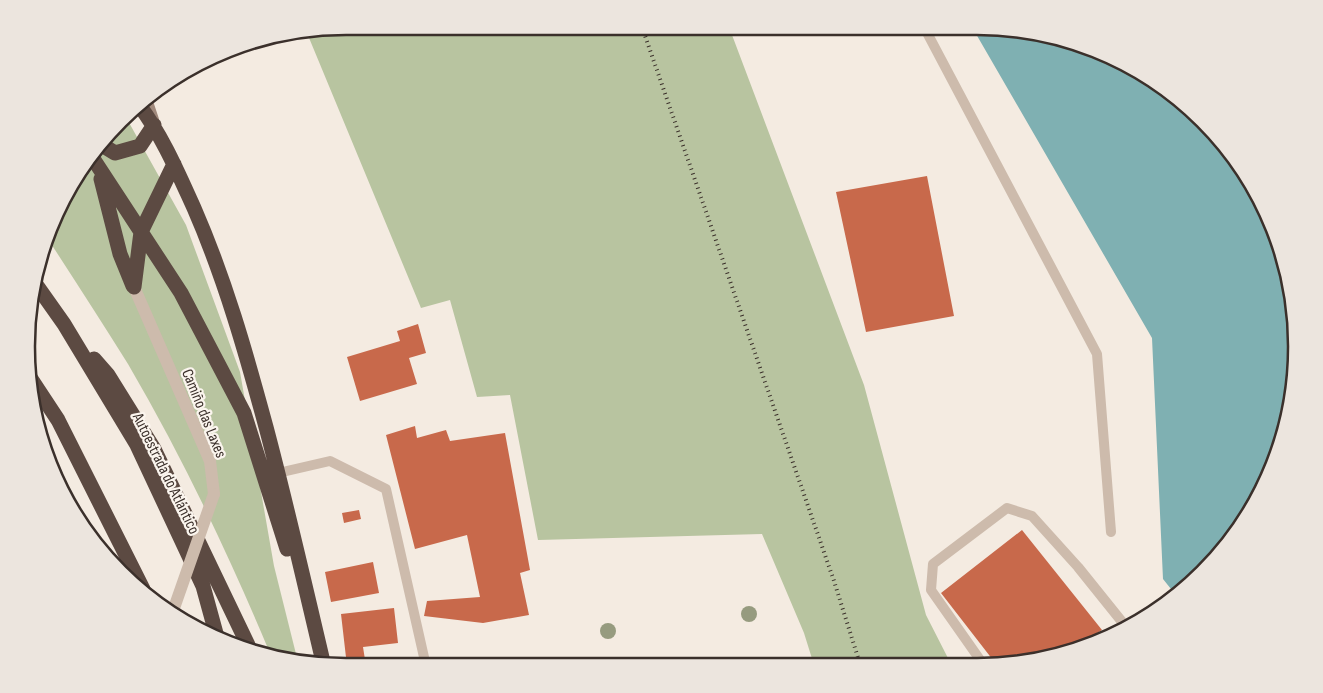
<svg xmlns="http://www.w3.org/2000/svg" width="1323" height="693" font-family="'Sofia Sans Condensed',sans-serif">
	<style>
		.green { fill: #b8c4a0 }
		.water { fill: #7fb0b2 }
		.building { fill: #c8694b }
		.lines { fill: none; stroke-linecap: round; stroke-linejoin: round }
		.lane { stroke: #cdbbac; stroke-width: 10 }
		.street { stroke: #cdbbac; stroke-width: 12 }
		.secondary { stroke: #a18a7d; stroke-width: 12 }
		.highway { stroke: #5c4a42; stroke-width: 15 }
		.rail { stroke: #3b302b; stroke-width: 4; stroke-dasharray: 1 4; stroke-linecap: butt }
		.street-bridge { stroke: #cdbbac; stroke-width: 12 }
		.tree { fill: #969b7f }
		.labels { text-anchor: middle; stroke-width: 4.5; stroke-linejoin: round; paint-order: stroke }
		.street-label { font-size: 16px; fill: #3b302b; stroke: #fbf5ee }
		.rim { fill: none; stroke: #3b302b; stroke-width: 2.5 }
	</style>
	<rect width="100%" height="100%" fill="#f4ebe1"/>
	<path class="green" d="M347 26 729 27 864 385 926 615 951 664 814 665 804 633 762 534 538 540 510 395 477 397 450 300 421 308 307 33Z
		M127 119 186 225 240 372 274 566 297 658 269 651C228 553 182 456 128 364 102 322 75 281 48 239L80 169Z"/>
	<path class="water" d="M972 27H997L1118 59 1217 136 1280 244 1296 368 1264 488 1217 557 1175 594 1163 579 1152 338Z"/>
	<path class="building" d="M927 176 954 316 866 332 836 192Z
		M418 324 426 353 409 358 417 384 360 401 347 357 400 341 397 331Z
		M415 426 417 438 446 430 450 441 505 433 530 570 520 573 529 615 483 623 424 616 427 601 480 597 467 535 415 549 386 435Z
		M359 510 361 519 344 523 342 513Z
		M1022 530 1102 630 1097 633 1102 641 1019 664H996L941 593Z
		M373 562 379 593 331 602 325 572Z
		M394 608 398 643 363 647 366 666H347L341 614Z"/>
	<g class="lines">
		<path class="lane" d="M924 27 1097 354 1111 532
			M278 473 330 461 386 489 426 666
			M983 664 931 590 933 564 1007 508 1032 516 1078 567 1127 628"/>
		<path class="street" d="M134 287 210 461 214 494"/>
		<path class="secondary" d="M146 99 153 120"/>
		<path class="highway" d="M139 105C163 137 178 173 194 208 225 279 246 353 266 427 287 506 305 586 324 666
			M102 145 115 153 140 146 154 125
			M92 157 181 293 244 413 287 549
			M101 179 120 254 133 286
			M35 283 64 324 137 445 203 586 217 637
			M134 287 141 232 174 164
			M94 359 108 375 154 449 248 645
			M29 376 58 420 143 589
			M50 467 53 473"/>
		<path class="rail" d="M642 27 834 581 860 664"/>
		<path class="street-bridge" d="M173 611 214 494"/>
	</g>
	<g class="tree">
		<circle cx="749" cy="614" r="8"/>
		<circle cx="608" cy="631" r="8"/>
	</g>
	<g class="labels">
		<g class="street-label">
			<text transform="translate(205 413) rotate(68)" y="6">Camiño das Laxes</text>
			<text transform="translate(167 473) rotate(64)" y="6">Autoestrada do Atlántico</text>
		</g>
	</g>
	<path d="M0 0H1323V693H0ZM346 35H977A311 311 0 0 1 1288 346V347A311 311 0 0 1 977 658H346A311 311 0 0 1 35 347V346A311 311 0 0 1 346 35Z" fill="#ece5de" fill-rule="evenodd"/>
	<path class="rim" d="M346 35H977A311 311 0 0 1 1288 346V347A311 311 0 0 1 977 658H346A311 311 0 0 1 35 347V346A311 311 0 0 1 346 35Z"/>
</svg>
